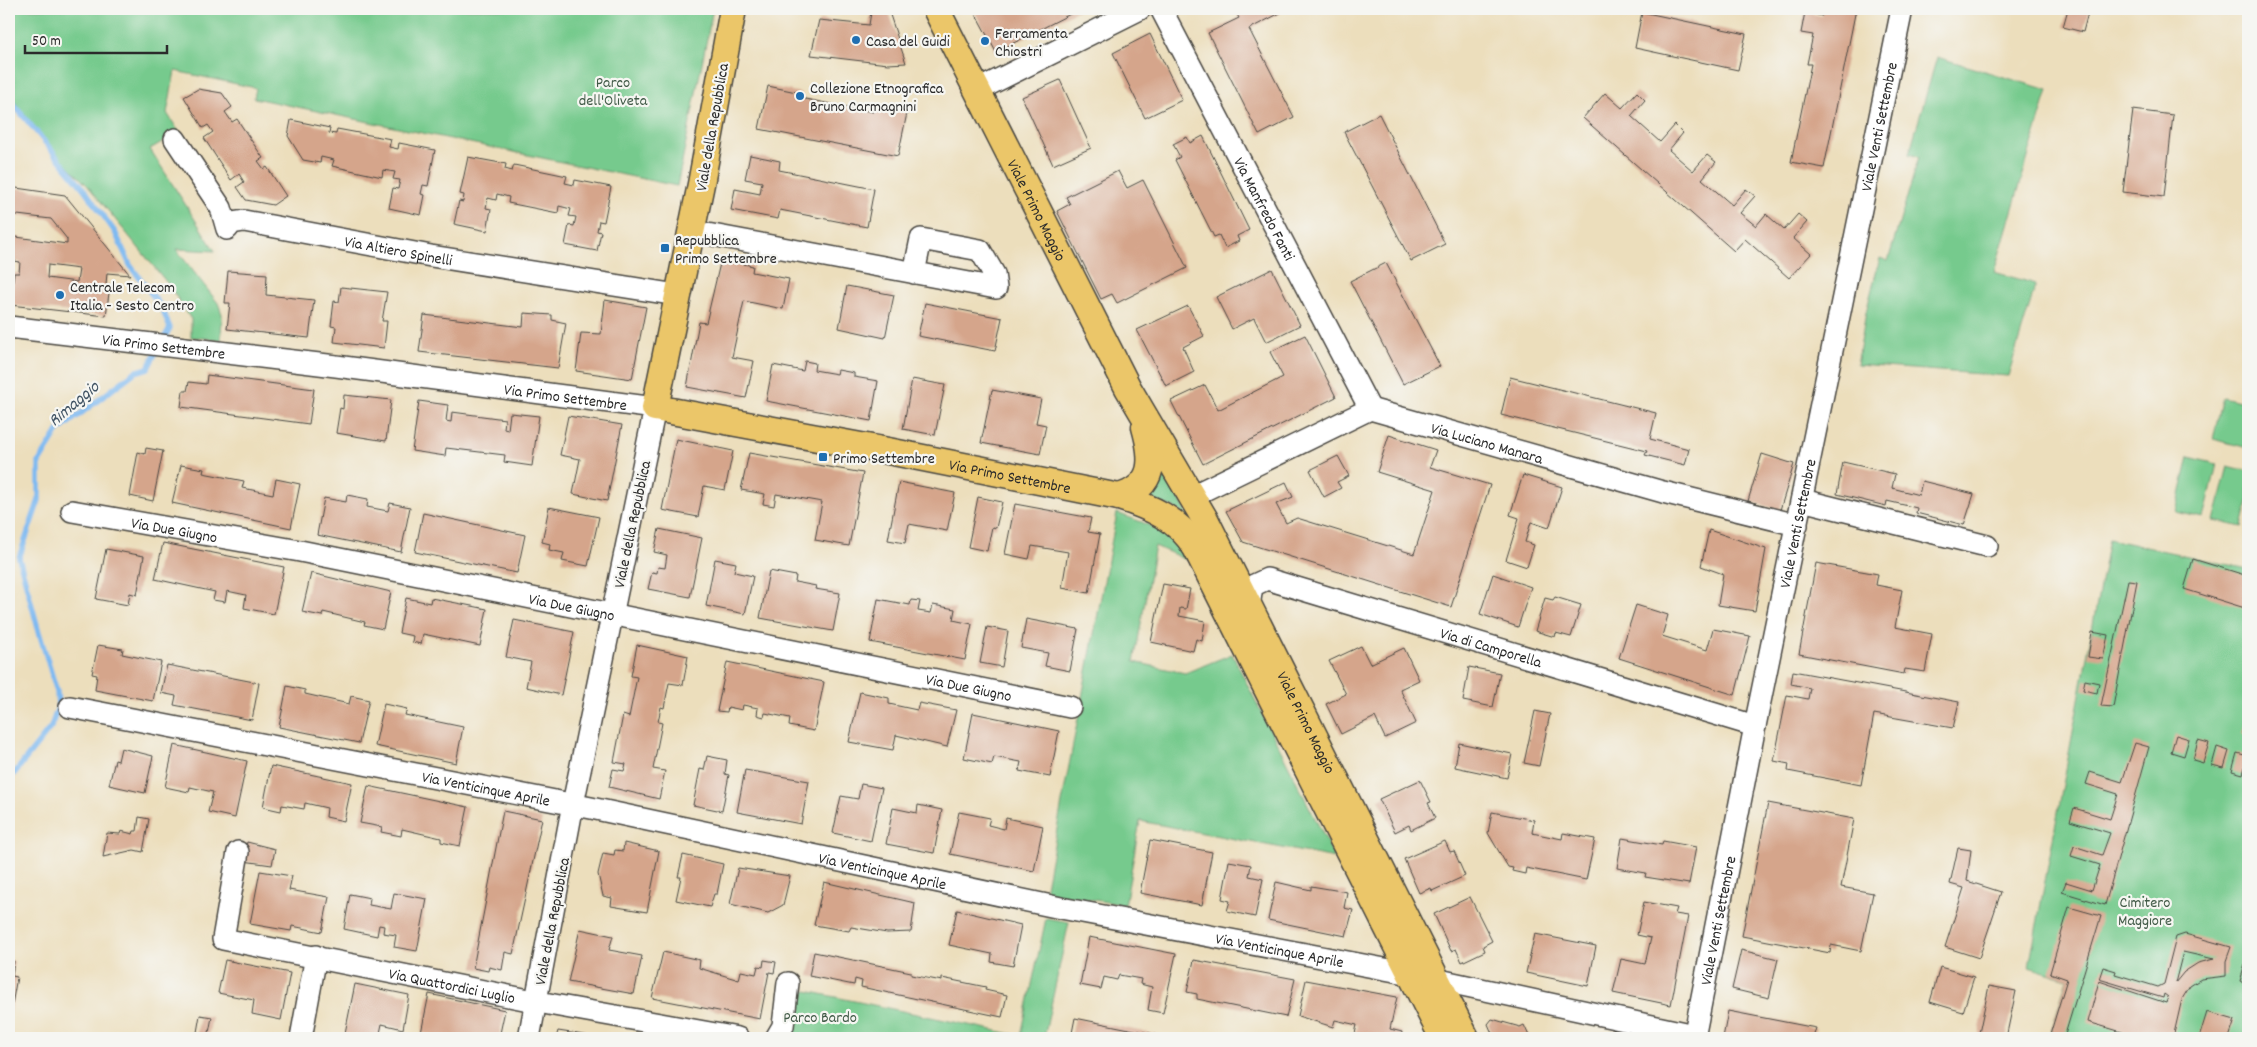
<svg xmlns="http://www.w3.org/2000/svg" width="2257" height="1047" font-family="Dekko,sans-serif">
	<style>
		.green { fill: #76ca8d; stroke: #507a5c }
		.lines { fill: none; stroke-linecap: round; stroke-linejoin: round }
		.stream { stroke: #7fbaf1; stroke-width: 5.5 }
		.building { fill: #d5a58b; fill-rule: evenodd }
		.minor-casing { stroke: #484641; stroke-width: 24 }
		.major-casing { stroke: #484641; stroke-width: 29 }
		.minor { stroke: #fff; stroke-width: 21 }
		.major { stroke: #ebc669; stroke-width: 26 }
		.poi-dot { fill: #1f6fb2; stroke: #f6f6f2; stroke-width: 2 }
		.labels { text-anchor: middle; stroke-width: 4.5; stroke-linejoin: round; paint-order: stroke }
		.poi-label { font-size: 16px; fill: #2b2b2b; stroke: #f6f6f2; text-anchor: start }
		.park-label { font-size: 16px; fill: #425b48; stroke: #f6f6f2 }
		.street-label { font-size: 16px; fill: #2b2b2b; stroke: #f6f6f2 }
		.water-label { font-size: 18px; font-style: italic; fill: #445666; stroke: #f6f6f2 }
	</style>
	<rect width="100%" height="100%" fill="#f6f6f2"/>
	<filter id="ink" filterUnits="userSpaceOnUse"><feTurbulence type="fractalNoise" baseFrequency=".02" numOctaves="2"/><feDisplacementMap in="SourceGraphic" scale="10" xChannelSelector="R" yChannelSelector="G"/><feConvolveMatrix kernelMatrix="1 2 1 2 8 2 1 2 1" color-interpolation-filters="sRGB"/></filter>
	<filter id="wash" filterUnits="userSpaceOnUse"><feTurbulence type="fractalNoise" baseFrequency=".0096" numOctaves="4" result="noise"/><feDisplacementMap in="SourceGraphic" scale="20" xChannelSelector="R" yChannelSelector="G"/><feGaussianBlur stdDeviation="1.12" result="paint"/><feColorMatrix in="noise" values="0 0 0 0 0 0 0 0 0 0 0 0 0 0 0 0 0 1.4 0 .05"/><feComposite in="paint" operator="in"/></filter>
	<g filter="url(#wash)">
		<rect width="100%" height="100%" fill="#ecdebc"/>
		<path class="green" d="M9 9H713L677 186 254 98 256 88 175 71 167 113 179 132 150 149 215 251 176 249 218 303 222 314 221 340 191 337V319L168 284 88 186 40 138 9 93Z
			M1937 57 2048 90 1994 272 2036 284 2008 376 1857 365 1866 312 1880 258 1888 261 1919 157 1909 154Z
			M2223 397 2248 403V448L2213 439Z
			M2189 457 2217 464 2204 518 2176 512Z
			M1162 463 1191 522C1180 507 1165 504 1147 500Z
			M2228 466 2248 471V502L2242 527 2214 521Z
			M1117 513C1137 521 1166 528 1180 546 1183 549 1185 556 1187 560L1155 546 1134 662 1185 673 1232 654 1335 858 1140 821 1125 905 1045 892Z
			M2109 539 2248 569V1038H2049L2067 979 2029 967Z
			M1046 918 1069 922 1044 1038H793L802 990 1021 1036Z"/>
		<g class="lines">
			<path class="stream" d="M9 99 84 189 115 232 130 265 162 308 170 328 163 340
				M9 780 51 727 58 707 57 692 39 632 19 558 39 500V462L58 431 135 372 148 368 157 350"/>
		</g>
		<g id="blocks">
			<path class="building" d="M854 9H888L906 63 888 64 811 55 819 20 869 25 871 12Z
				M973 9H1080L996 52Z
				M1234 9H1288L1249 29 1294 117 1259 135 1208 33 1239 18Z
				M1823 9H1856L1824 168 1791 162 1811 64H1807L1813 35 1801 33 1805 12 1822 16Z
				M2068 9H2089L2083 32 2063 27Z
				M1642 12 1746 34 1738 70 1635 48Z
				M1150 34 1182 100 1145 118 1113 53Z
				M1060 80 1091 148 1053 165 1022 97Z
				M768 86 801 93 800 98 873 112 874 107 907 113 898 156 759 129Z
				M198 89 222 93 232 107 225 112 232 122 237 119 263 158 258 161 264 169 267 167 286 196 273 205 246 200 237 187 244 182 239 174 231 180 204 138 213 132 208 125 203 128 184 97Z
				M1637 92 1645 100 1631 116 1660 142 1675 125 1683 133 1669 150 1693 171 1707 155 1716 162 1702 179 1732 205 1746 189 1755 196 1740 213 1756 226 1766 214 1784 230 1798 214 1807 222 1793 238 1811 254 1789 278 1745 239 1734 251 1583 118 1605 93 1622 108Z
				M2133 110 2173 115 2164 197 2123 192Z
				M1379 114 1445 244 1411 261 1344 132Z
				M291 120 330 128 329 133 336 134 337 129 391 139 389 147 398 149 399 143 435 150 428 186 423 185 421 194 425 195 421 215 389 208 393 188 398 189 400 180 393 179 395 172 383 170 382 177 332 166 334 160 321 157 320 163 303 160 288 136Z
				M1203 136 1249 230 1237 236 1239 241 1225 248 1219 235 1214 237 1175 160 1180 157 1173 144 1187 137 1190 143Z
				M750 155 780 161 779 170 874 189 867 227 780 210 778 219 731 210 735 189 760 194 762 182 745 179Z
				M468 157 506 164 505 169 512 171 514 165 567 176 565 183 574 185 575 180 611 187 604 222 599 221 597 231 601 232 597 251 565 245 569 225 574 226 576 217 569 216 571 209 559 206 558 213 508 203 509 197 497 194 496 200 488 198 486 208 491 209 487 231 454 224 459 201 463 202 464 195 460 194Z
				M1118 171 1127 188 1143 180 1187 268 1117 303 1112 294 1101 299 1057 211 1070 204 1066 197Z
				M9 187 65 195 130 275 107 273 106 284 110 285 106 316 10 305 14 273H19L20 262 9 260V236L67 244V239L51 219 9 214ZM48 265 79 269 77 282 47 278Z
				M721 259 753 266 752 272 789 279 783 309 744 301 732 357 754 361 746 398 687 387 699 322 706 323Z
				M1386 263 1440 366 1403 384 1350 281Z
				M1272 269 1300 325 1266 342 1254 318 1232 329 1216 297Z
				M228 271 267 274 266 295 314 300 309 338 227 329 230 303H225Z
				M847 286 894 295 885 338 839 328Z
				M341 287 387 292 382 321H387L384 348 334 342 336 327 331 326 334 301 339 302Z
				M605 300 646 307 632 379 576 371 581 333 601 334Z
				M925 303 1002 318 995 351 918 336Z
				M1188 306 1204 336 1183 347 1194 372 1166 386 1137 330Z
				M524 313 552 315V320L566 323 558 368 419 352 424 315 523 327Z
				M1305 335 1336 397 1203 464 1171 401 1205 385 1218 410 1283 377 1270 352Z
				M805 361 815 363 814 370 837 374 838 370 854 373V377L878 381 871 421 766 401 773 365 803 371Z
				M207 375 314 389 309 424 181 407 183 391H187L189 382 206 384Z
				M1510 377 1656 413 1650 439 1689 449 1685 465 1645 455 1647 451 1501 415Z
				M912 379 945 385 935 435 903 429Z
				M992 390 1041 399 1036 423 1046 425 1040 454 981 443Z
				M344 395 391 400 386 441 336 433 340 408 343 409Z
				M419 401 448 405 446 421 451 422 452 412 505 419 504 429 508 430 510 413 539 416 532 466 504 462 505 455 446 448 445 456 412 451Z
				M568 416 622 425 607 501 573 494 580 459 560 455Z
				M1389 435 1436 450 1430 467 1490 485 1451 607 1243 542 1226 511 1286 482 1293 497 1276 504 1286 523 1297 518 1414 554 1435 490 1377 472Z
				M676 439 733 451 725 490 704 486 698 517 662 510Z
				M146 448 163 451 153 501 130 496 138 452 145 454Z
				M749 453 863 473 849 546 815 540 822 502 776 494 774 506 763 504 765 494 741 490Z
				M1762 454 1794 464 1780 510 1748 501Z
				M1338 456 1349 476 1337 482 1341 488 1324 497 1310 470Z
				M1843 462 1895 474 1892 488 1919 495 1922 481 1974 494 1964 525 1916 513 1917 508 1887 501 1886 506 1837 494Z
				M181 465 204 469 203 473 244 481 242 488 273 494 276 479 300 484 291 528 172 503Z
				M1523 475 1562 487 1549 528 1531 522 1525 542 1534 545 1527 567 1506 560 1519 518 1510 515Z
				M899 482 955 493 947 531 909 524 905 543 888 540Z
				M347 495 368 499 367 507 388 511 390 503 410 507 401 552 317 535 324 498 346 502Z
				M978 497 1002 502 996 528 992 527 987 551 968 547Z
				M1015 504 1091 518 1088 532 1100 534 1089 593 1062 588 1068 552 1032 546 1029 559 1005 554Z
				M549 507 599 517 588 566 562 561 564 553 549 550 550 544 542 542Z
				M423 513 525 535 517 573 415 552Z
				M659 529 702 538 690 597 648 589 652 572 657 573 658 567 665 568 667 555 654 552Z
				M1709 530 1766 549 1755 611 1718 605 1723 574 1701 566Z
				M163 543 284 567 274 614 244 608 246 595 227 591 225 602 213 600 215 592 155 579Z
				M106 549 144 556 137 595 130 593 128 605 96 599Z
				M715 559 736 563 734 572 753 576 745 614 706 606Z
				M2193 559 2248 576V609L2184 589Z
				M1816 563 1878 574 1876 585 1902 590 1895 627 1932 634 1925 672 1905 669 1904 674 1799 654Z
				M769 571 796 576 795 582 816 586 815 589 840 593 833 631 760 618Z
				M311 573 391 592 383 629 364 625 365 622 323 612 322 616 302 612Z
				M1493 574 1531 587 1518 627 1480 614Z
				M2128 580 2137 581 2113 707 2101 706Z
				M1163 584 1190 589 1186 609 1180 608 1179 616 1205 621 1202 641 1196 639 1193 651 1151 642Z
				M1555 597 1581 605 1571 637 1556 633 1555 637 1535 631 1545 598 1553 600Z
				M406 598 430 603 431 598 487 609 480 646 423 634 421 644 412 642 413 636 399 633Z
				M878 599 910 605 911 600 920 601 918 611 931 613 933 605 955 609 953 620 972 624 965 660 870 642Z
				M1636 605 1668 615 1662 636 1707 650 1713 629 1750 636 1735 695 1619 658Z
				M1026 619 1078 629 1070 671 1045 666 1048 653 1021 648Z
				M514 620 574 632 561 695 526 687 531 662 506 657Z
				M987 627 1008 631 1002 667 980 663Z
				M2092 632 2108 635 2103 659 2088 657Z
				M98 645 123 649 122 654 161 662 153 701 95 690 97 675 92 674Z
				M637 645 688 656 683 685 669 683 664 708 661 707 658 722 662 723 653 769 665 771 659 799 609 787 613 769 624 771 626 764 614 762 623 715 629 717 637 677 631 676Z
				M1361 646 1370 664 1404 648 1419 680 1400 689 1416 723 1385 738 1375 717 1341 734 1326 704 1346 694 1329 661Z
				M727 662 824 682 814 731 789 726 790 718 765 713 764 717 757 715 758 708 743 705 742 710 728 707 727 712 717 711Z
				M167 665 259 683 252 720 174 705 176 696 161 693Z
				M1469 667 1500 673 1493 707 1463 701Z
				M1793 671 1959 702 1953 728 1874 714 1861 785 1788 771 1789 764 1774 761 1787 695 1808 699 1810 688 1791 684Z
				M2085 680 2099 683 2097 693 2083 690Z
				M287 686 305 690V694L349 704 351 696 369 700 359 743 279 727Z
				M860 692 889 698V704L917 710 919 703 956 710 947 747 896 735 893 750 849 742Z
				M384 704 407 709 405 715 463 727 456 763 375 746Z
				M1535 711 1550 714 1539 766 1524 763Z
				M973 713 1059 731 1050 777 1019 771 1021 762 994 757 992 764 964 758Z
				M2248 714V735L2242 733Z
				M2176 735 2189 739 2184 756 2171 752Z
				M2198 740 2209 743 2203 763 2193 760Z
				M1459 743 1512 754 1507 778 1455 767Z
				M2135 743 2149 747 2105 905 2062 892 2066 882 2092 890 2100 865 2071 856 2074 846 2102 855 2110 833 2070 821 2074 808 2110 819 2118 794 2086 784 2090 772 2122 782Z
				M174 745 247 761 235 818 208 812 213 792 190 787 189 792 165 787Z
				M2217 747 2229 751 2224 768 2212 765Z
				M121 748 153 756 145 793 109 785 115 760 118 761Z
				M2237 753 2248 756 2243 774 2232 771Z
				M707 756 727 760 725 774 729 775 722 811 693 805 700 769 704 770Z
				M271 766 352 783 344 821 326 817 327 808 305 803 304 809 282 805 281 811 263 807Z
				M745 770 809 781 801 824 737 812Z
				M1420 780 1431 802 1428 803 1435 818 1411 830 1409 825 1395 832 1379 799Z
				M861 784 882 788 871 841 833 833 841 796 858 799Z
				M368 786 468 807 460 846 441 842V838L402 829 401 836 381 832 382 827 360 823Z
				M1768 803 1854 819 1841 887 1873 893 1861 951 1831 945 1830 953 1742 936Z
				M918 805 942 810 934 853 886 844 893 808 917 813Z
				M503 811 542 819 513 954 505 952 502 970 489 967 488 971 473 968Z
				M959 812 990 818 988 825 1004 829 1006 818 1043 826 1034 871 950 854Z
				M1492 812 1534 820 1532 833 1562 839 1563 833 1595 839 1586 880 1526 868 1525 874 1512 871 1513 868 1508 867 1488 833Z
				M139 817 149 819 143 852 134 850 103 857 107 833 120 834 121 831 133 834 134 831H137Z
				M1622 838 1662 845 1663 841 1696 847 1689 884 1645 877 1646 873 1617 868Z
				M1150 840 1212 852 1202 905 1140 893Z
				M1445 841 1450 852 1454 851 1465 876 1432 891 1431 888 1419 893 1404 859Z
				M247 842 275 849 272 865 243 861Z
				M624 843 659 851 647 912 611 906 612 898 603 896 598 874 603 853 614 855 615 850 623 851Z
				M1958 848 1971 850 1967 881 2001 892 1979 958 1945 947 1964 888 1950 884Z
				M683 855 723 864 717 894H714L710 907 676 900 681 877H678Z
				M1229 861 1251 865 1249 876 1263 879 1255 917 1227 911 1230 901 1222 899Z
				M738 868 790 876 783 905 768 913 730 904Z
				M260 871 292 876 289 890 329 897 322 932 292 926 291 931 250 924Z
				M824 882 915 903 911 932 887 933 851 927 849 931 814 925Z
				M1276 882 1311 890V886L1347 892 1344 908 1353 910 1346 936 1268 920Z
				M394 893 427 899 417 951 394 947 396 935 383 933 384 926 379 925 377 936 344 929 350 894 370 898 369 905 391 909Z
				M1470 897 1492 941 1483 946 1485 951 1462 962 1456 949 1451 951 1434 914Z
				M1644 902 1677 908 1675 914 1688 916 1671 1005 1613 993 1621 959 1645 964 1651 938 1637 935Z
				M2069 907 2101 916 2064 1038H2049L2067 979 2050 973Z
				M957 910 1021 925 1013 966 991 962 992 954 949 945Z
				M580 929 613 936 609 950 642 956 634 994 568 982Z
				M1535 934 1596 946 1588 986 1526 973Z
				M2185 934 2231 947 2226 961V976L2201 979 2190 986 2182 999 2173 1038H2142L2088 1022 2099 981 2166 1003 2168 997 2164 994 2163 998 2099 979 2103 967 2116 971 2115 974 2158 987 2164 984 2176 937ZM2183 952 2214 959 2198 963 2184 972 2175 983Z
				M1089 937 1176 954 1163 1013 1148 1010 1152 987 1140 984 1141 979 1119 975 1117 980 1104 977 1101 989 1080 985Z
				M1741 950 1778 959 1769 998 1732 989Z
				M663 952 700 960 699 968 739 980 741 971 756 974 758 966 763 967 764 960 776 962 774 973 769 972 760 1019 652 998Z
				M814 952 911 972V975L942 981V978L986 987 985 990 1007 995 1002 1017 861 987 862 981 855 979 854 985 809 976Z
				M9 960 14 961 12 976 17 977 10 1016Z
				M225 960 290 973 281 1020 252 1014 254 1000 218 993Z
				M1194 960 1295 979 1286 1017 1197 999V994L1187 992Z
				M2245 965H2248V986L2240 981Z
				M1940 967 1974 977 1963 1012 1930 1002Z
				M1306 980 1397 997 1390 1029 1402 1032 1401 1038H1354L1357 1025 1335 1020 1333 1027 1298 1016Z
				M355 984 409 995 403 1029 382 1024 379 1038H344Z
				M1989 986 2016 991 2006 1038H1978Z
				M429 994 505 1010 499 1038H446L421 1033Z
				M1728 1011 1816 1028 1813 1038H1723Z
				M2207 1012 2235 1020 2229 1038H2199Z
				M200 1015 212 1017 208 1038H196Z
				M1075 1018 1169 1037V1038H1071Z
				M1492 1019 1520 1027 1524 1025 1530 1038H1494L1488 1024Z
				M558 1031 597 1037V1038H556Z"/>
		</g>
	</g>
	<g filter="url(#ink)">
		<use href="#blocks" fill-opacity="0" stroke="#484641" stroke-width="1"/>
		<g class="lines">
			<defs>
				<g id="minor">
					<path id="s1" d="M1161 9 1370 409"/>
					<path d="M978 90 1140 9"/>
					<path id="s2" d="M175 139 221 208 227 229 232 223 244 221 431 256 677 295"/>
					<path d="M691 231 996 288 994 274 980 250 921 239 914 273"/>
					<path id="s3" d="M9 327 336 366 655 408 573 804 529 1038"/>
					<path id="s4" d="M1192 496 1370 409 1663 492 1797 525"/>
					<path d="M1802 500 1987 546"/>
					<path id="s5" d="M72 511 300 551 1070 707"/>
					<path id="s6" d="M1249 607 1252 586 1267 579 1755 726"/>
					<path id="s7" d="M70 707 591 808 1061 908 1411 974 1694 1035"/>
					<path id="s8" d="M238 852 223 939 554 1005 738 1038"/>
					<path d="M301 1038 316 956"/>
					<path d="M776 1038 783 1026 788 983"/>
					<path id="s9" d="M1694 1038 1755 726 1902 9"/>
				</g>
				<g id="major">
					<path id="s10" d="M733 9 701 184 655 408 888 451 1119 497C1150 507 1179 519 1196 548L1443 1038"/>
					<path id="s11" d="M936 9 1128 388 1206 521 1466 1038"/>
					<path d="M1119 497C1156 486 1154 459 1145 427"/>
				</g>
			</defs>
			<use href="#minor" class="minor-casing"/>
			<use href="#major" class="major-casing"/>
			<use href="#minor" class="minor"/>
			<use href="#major" class="major"/>
		</g>
	</g>
	<g class="poi-dot">
		<circle cx="856" cy="40" r="5"/>
		<circle cx="985" cy="41" r="5"/>
		<circle cx="800" cy="96" r="5"/>
		<rect x="660" y="243" width="10" height="10" rx="2.5"/>
		<circle cx="60" cy="295" r="5"/>
		<rect x="818" y="452" width="10" height="10" rx="2.5"/>
	</g>
	<g class="labels">
		<g class="poi-label">
			<text x="995" y="38">Ferramenta<tspan x="995" dy="18">Chiostri</tspan></text>
			<text x="866" y="46">Casa del Guidi</text>
			<text x="810" y="93">Collezione Etnografica<tspan x="810" dy="18">Bruno Carmagnini</tspan></text>
			<text x="675" y="245">Repubblica<tspan x="675" dy="18">Primo Settembre</tspan></text>
			<text x="70" y="292">Centrale Telecom<tspan x="70" dy="18">Italia - Sesto Centro</tspan></text>
			<text x="833" y="463">Primo Settembre</text>
		</g>
		<g class="park-label">
			<text x="613" y="87">Parco<tspan x="613" dy="18">dell'Oliveta</tspan></text>
			<text x="2145" y="907">Cimitero<tspan x="2145" dy="18">Maggiore</tspan></text>
			<text x="820" y="1022">Parco Bardo</text>
		</g>
		<g class="street-label">
			<text transform="translate(711 127) rotate(-80)" y="6">Viale della Repubblica</text>
			<text dy="6" stroke="none"><textPath href="#s9" startOffset="930">Viale Venti Settembre</textPath></text>
			<text dy="6" stroke="none"><textPath href="#s1" startOffset="225">Via Manfredo Fanti</textPath></text>
			<text dy="6" stroke="none"><textPath href="#s11" startOffset="225">Viale Primo Maggio</textPath></text>
			<text dy="6" stroke="none"><textPath href="#s2" startOffset="282">Via Altiero Spinelli</textPath></text>
			<text dy="6" stroke="none"><textPath href="#s3" startOffset="156">Via Primo Settembre</textPath></text>
			<text dy="6" stroke="none"><textPath href="#s3" startOffset="561">Via Primo Settembre</textPath></text>
			<text dy="6" stroke="none"><textPath href="#s4" startOffset="320">Via Luciano Manara</textPath></text>
			<text dy="6" stroke="none"><textPath href="#s10" startOffset="768">Via Primo Settembre</textPath></text>
			<text dy="6" stroke="none"><textPath href="#s9" startOffset="525">Viale Venti Settembre</textPath></text>
			<text transform="translate(631 524) rotate(-78)" y="6">Viale della Repubblica</text>
			<text dy="6" stroke="none"><textPath href="#s5" startOffset="104">Via Due Giugno</textPath></text>
			<text dy="6" stroke="none"><textPath href="#s5" startOffset="509">Via Due Giugno</textPath></text>
			<text dy="6" stroke="none"><textPath href="#s6" startOffset="272">Via di Camporella</textPath></text>
			<text dy="6" stroke="none"><textPath href="#s5" startOffset="914">Via Due Giugno</textPath></text>
			<text dy="6" stroke="none"><textPath href="#s11" startOffset="804">Viale Primo Maggio</textPath></text>
			<text dy="6" stroke="none"><textPath href="#s7" startOffset="424">Via Venticinque Aprile</textPath></text>
			<text dy="6" stroke="none"><textPath href="#s7" startOffset="829">Via Venticinque Aprile</textPath></text>
			<text dy="6" stroke="none"><textPath href="#s9" startOffset="120">Viale Venti Settembre</textPath></text>
			<text transform="translate(551 921) rotate(-79)" y="6">Viale della Repubblica</text>
			<text dy="6" stroke="none"><textPath href="#s7" startOffset="1234">Via Venticinque Aprile</textPath></text>
			<text dy="6" stroke="none"><textPath href="#s8" startOffset="322">Via Quattordici Luglio</textPath></text>
		</g>
		<g class="water-label">
			<text transform="translate(73 403) rotate(-40)" y="6">Rimaggio</text>
		</g>
	</g>
	<rect width="2257" height="1047" fill="none" stroke="#f6f6f2" stroke-width="30"/>
	<path d="M25 45v8h142v-8" fill="none" stroke="#2b2b2b" stroke-width="2.5"/>
	<text x="32" y="45" font-size="15" fill="#2b2b2b" stroke="#f6f6f2" stroke-width="4" paint-order="stroke">50 m</text>
</svg>
